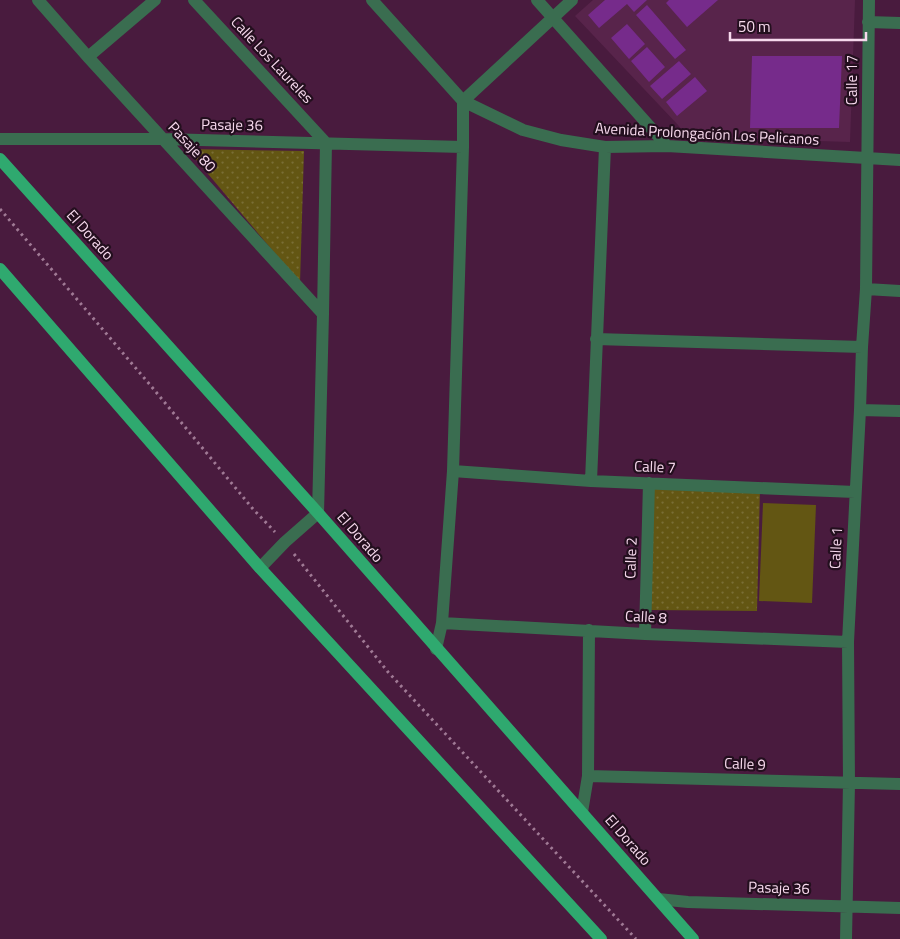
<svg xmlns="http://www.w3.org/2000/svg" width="900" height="939" font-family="'Titillium Web',sans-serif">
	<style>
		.built { fill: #58244b }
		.park { fill: url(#park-dots) }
		.pitch { fill: #635613 }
		.building { fill: #762b8b }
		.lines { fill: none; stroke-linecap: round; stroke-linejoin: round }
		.path { stroke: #a07a95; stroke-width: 3; stroke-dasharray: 2.5 4; stroke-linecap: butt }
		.minor { stroke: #3a6d50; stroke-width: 12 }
		.major { stroke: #2fa96f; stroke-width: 12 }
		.labels { text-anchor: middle; stroke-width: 4.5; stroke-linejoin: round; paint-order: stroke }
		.street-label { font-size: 15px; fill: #f7d9ed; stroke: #230f1e }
	</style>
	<defs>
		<pattern id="park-dots" width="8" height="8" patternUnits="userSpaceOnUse" patternTransform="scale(1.25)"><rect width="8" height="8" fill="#635613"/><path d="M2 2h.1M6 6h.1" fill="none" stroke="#7a6e36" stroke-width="1.8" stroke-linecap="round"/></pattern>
	</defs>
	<rect width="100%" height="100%" fill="#491b3e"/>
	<path class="built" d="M593 0H855L850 142 687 137 678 125 575 16Z"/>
	<path class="park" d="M187 149 304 151 300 283Z
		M653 485 760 489 757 611 650 610Z"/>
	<path class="pitch" d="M763 503 816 505 812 603 759 601Z"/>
	<path class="building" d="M605 0H647L634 12 627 4 599 28 588 15Z
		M669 0H718L687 27 666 3Z
		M647 5 686 50 675 59 636 15Z
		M627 24 645 44 629 59 611 38Z
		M647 47 665 67 649 82 631 61Z
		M752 56H842L839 128H750Z
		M679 61 691 74 662 99 650 86Z
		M695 77 707 91 677 116 666 102Z"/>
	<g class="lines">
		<path class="path" d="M0 209 151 386 253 509 275 532
			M294 554 388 672 636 939"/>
		<path class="minor" d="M38 0 88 57 323 314
			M194 0 326 143 323 314 318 513 285 542 260 568
			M372 0 463 101 523 130 561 140 605 147 667 146 900 160
			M537 0 667 146
			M868 22 900 23
			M88 57 155 0
			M0 139H163L463 147
			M866 289 900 291
			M596 339 862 347
			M860 410 900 411
			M453 471 591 481 855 492
			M591 481 605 147
			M442 623 645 634 848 642
			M645 634 649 483
			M436 649 442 623 453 471 463 147V101L572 0
			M588 776 900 784
			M582 812 588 776 589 630
			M658 899 688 902 900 908
			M846 939 849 783 848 642 860 410 862 347 866 289 869 0"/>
		<path class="major" d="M0 159 318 513 693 939
			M0 269 260 568 601 939"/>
	</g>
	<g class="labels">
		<g class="street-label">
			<text transform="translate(272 60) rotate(47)" y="5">Calle Los Laureles</text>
			<text transform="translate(852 80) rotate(-90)" y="5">Calle 17</text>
			<text transform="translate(232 125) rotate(1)" y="5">Pasaje 36</text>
			<text transform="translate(707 134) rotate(3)" y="5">Avenida Prolongación Los Pelicanos</text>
			<text transform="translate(192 147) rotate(47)" y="5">Pasaje 80</text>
			<text transform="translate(90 235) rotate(48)" y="5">El Dorado</text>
			<text transform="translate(655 467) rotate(2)" y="5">Calle 7</text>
			<text transform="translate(360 537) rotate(49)" y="5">El Dorado</text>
			<text transform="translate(836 548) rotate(-87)" y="5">Calle 1</text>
			<text transform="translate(631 558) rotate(-88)" y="5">Calle 2</text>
			<text transform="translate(646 617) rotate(3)" y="5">Calle 8</text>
			<text transform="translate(745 764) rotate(2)" y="5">Calle 9</text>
			<text transform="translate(628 840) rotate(49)" y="5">El Dorado</text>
			<text transform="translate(779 888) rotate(2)" y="5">Pasaje 36</text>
		</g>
	</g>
	<path d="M730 32v8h136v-8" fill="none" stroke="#f7d9ed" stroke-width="2.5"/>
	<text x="738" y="32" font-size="15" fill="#f7d9ed" stroke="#230f1e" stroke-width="4" paint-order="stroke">50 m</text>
</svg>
